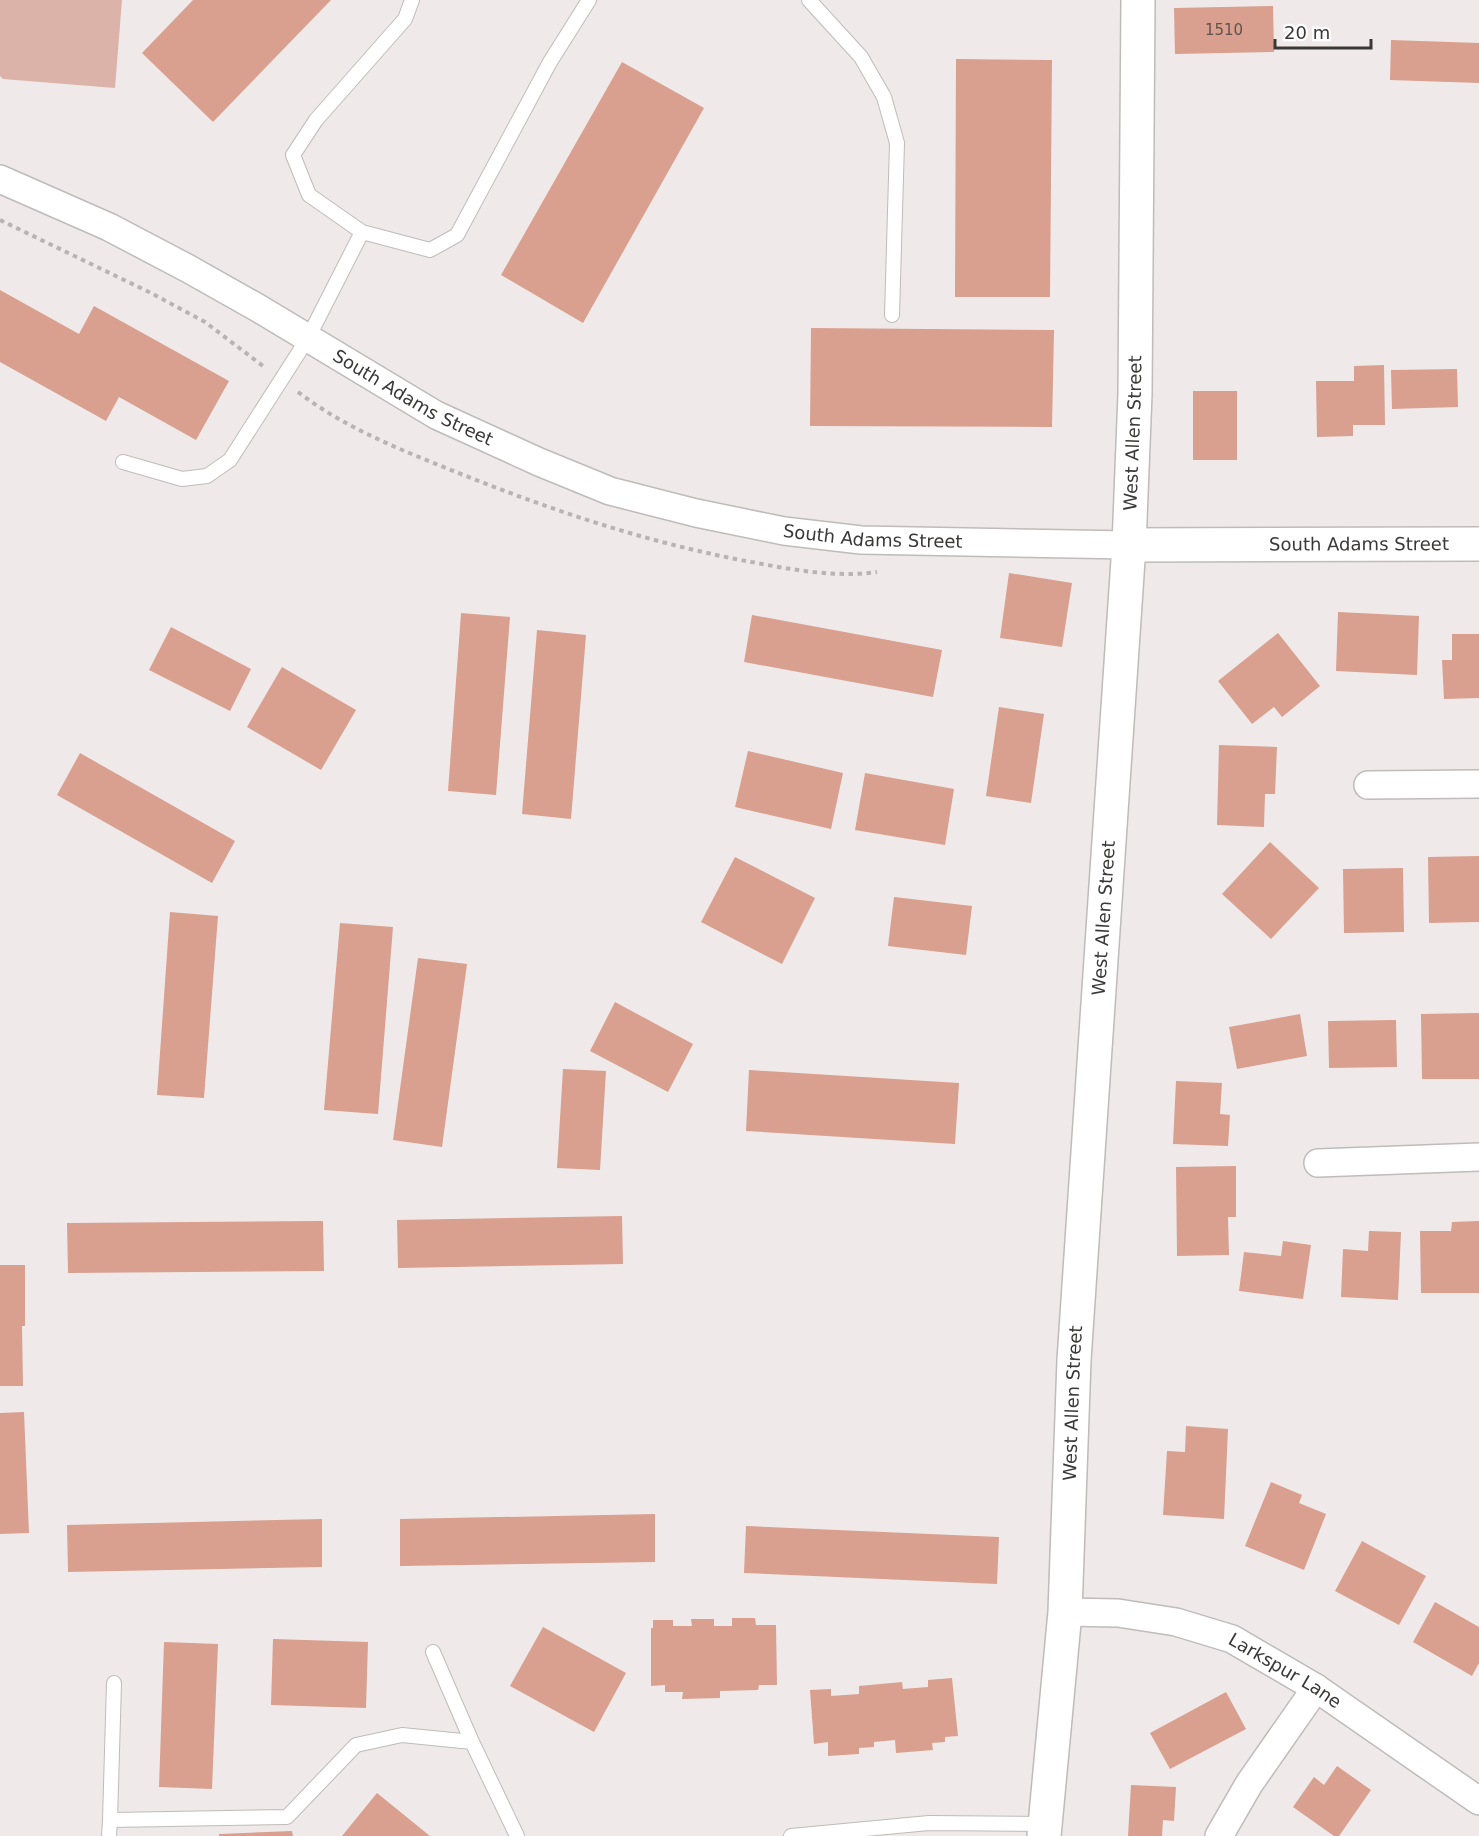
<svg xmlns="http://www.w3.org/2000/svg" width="1479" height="1836" font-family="'DejaVu Sans',sans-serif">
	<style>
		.green { fill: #dbb3a8 }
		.building { fill: #d99f8f }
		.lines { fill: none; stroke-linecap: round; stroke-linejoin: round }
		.lane-casing { stroke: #bfbbba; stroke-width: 16 }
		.street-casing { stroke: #bfbbba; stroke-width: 30 }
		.secondary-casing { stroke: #bfbbba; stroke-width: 36 }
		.path { stroke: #b8b4b3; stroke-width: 4; stroke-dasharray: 4.5 4.5; stroke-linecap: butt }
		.lane { stroke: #fff; stroke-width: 14 }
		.street { stroke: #fff; stroke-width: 27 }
		.secondary { stroke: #fff; stroke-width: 33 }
		.labels { text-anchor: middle; stroke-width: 4.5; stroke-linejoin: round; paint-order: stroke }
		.number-label { font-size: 15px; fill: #62524d }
		.street-label { font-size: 18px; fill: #3a3837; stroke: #fff }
	</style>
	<rect width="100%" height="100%" fill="#efeae9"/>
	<path class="green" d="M0 0H122L115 88 3 79 0 76Z"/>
	<path class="building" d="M193 0H331L213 122 142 53Z
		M1273 6 1274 52 1175 54 1174 8Z
		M1391 40 1479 43V83L1390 80Z
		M956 59 1052 60 1050 297H955Z
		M622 62 704 108 583 323 501 275Z
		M0 290 79 334 94 306 229 381 196 440 119 397 106 421 0 362Z
		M811 328 1054 330 1052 427 810 426Z
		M1384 365 1385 425H1353V436L1317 437 1316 381H1354V366Z
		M1457 369 1458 407 1392 409 1391 370Z
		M1193 391H1237V460H1193Z
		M1009 573 1072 583 1062 647 1000 638Z
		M1338 612 1419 616 1417 675 1336 671Z
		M461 613 510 617 496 795 448 791Z
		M752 615 942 650 933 697 744 662Z
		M171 627 251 669 230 711 149 670Z
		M537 630 586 635 571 819 522 814Z
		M1278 633 1320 686 1282 717 1274 707 1252 724 1218 681Z
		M1452 634H1479V698L1444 699 1442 660H1452Z
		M282 667 356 710 321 770 247 727Z
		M999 707 1044 714 1031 803 986 796Z
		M1219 745 1277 747 1275 794H1265L1264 827 1217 825Z
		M748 751 843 773 831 829 735 807Z
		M80 753 235 841 212 883 57 795Z
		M865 773 954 789 945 845 855 830Z
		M1270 842 1319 888 1271 939 1222 894Z
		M1479 856V922L1429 923 1428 857Z
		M735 857 815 898 782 964 701 922Z
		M1403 868 1404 932 1344 933 1343 869Z
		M894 897 972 906 966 955 888 946Z
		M170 912 218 916 204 1098 157 1095Z
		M340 923 393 927 378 1114 324 1110Z
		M418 958 467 964 442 1147 393 1140Z
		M615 1002 693 1044 668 1092 590 1051Z
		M1479 1013V1079H1422L1421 1014Z
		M1300 1014 1307 1056 1237 1069 1229 1027Z
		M1396 1020 1397 1067 1329 1068 1328 1021Z
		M563 1069 606 1071 600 1170 557 1168Z
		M749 1070 959 1083 955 1144 746 1131Z
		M1176 1081 1222 1083 1220 1114 1230 1115 1228 1146 1173 1144Z
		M1236 1166V1217H1228L1229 1255 1177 1256 1176 1167Z
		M622 1216 623 1264 398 1268 397 1220Z
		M323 1221 324 1271 68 1273 67 1223Z
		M1479 1221V1293H1421L1420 1231H1451L1452 1222Z
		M1369 1231 1401 1232 1398 1300 1341 1297 1343 1249 1368 1251Z
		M1283 1241 1311 1245 1303 1299 1239 1291 1244 1252 1281 1256Z
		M0 1265H25V1326H22L23 1386H0Z
		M24 1412 29 1533 0 1534V1413Z
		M1186 1426 1228 1429 1224 1519 1163 1515 1167 1451 1185 1452Z
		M1271 1482 1302 1495 1299 1503 1326 1514 1304 1570 1245 1546Z
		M655 1514V1562L400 1566V1519Z
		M322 1519V1567L68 1572 67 1525Z
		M746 1526 999 1537 997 1584 744 1573Z
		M1362 1541 1426 1576 1399 1625 1335 1591Z
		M1435 1602 1479 1627V1663L1472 1676 1413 1642Z
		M732 1618H755L756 1625H776L777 1685H759L758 1690 720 1691V1698L682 1699 683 1692H665V1685L651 1686V1628H653V1620H673V1626H692L691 1619H714V1626H732Z
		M543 1627 626 1673 594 1732 510 1686Z
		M273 1639 368 1642 366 1708 271 1705Z
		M164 1642 218 1644 212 1789 159 1787Z
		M952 1678 958 1736 945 1737V1742L932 1743 933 1750 896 1753 895 1740 874 1742V1747L859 1748V1754L828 1756V1742L814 1744 810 1690 831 1689V1696L859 1694V1686L902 1682 903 1689 928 1687V1680Z
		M1226 1692 1246 1729 1170 1769 1150 1733Z
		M1337 1766 1371 1790 1339 1836H1334L1293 1807 1314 1777 1324 1785Z
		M1131 1785 1176 1787 1174 1821 1163 1820 1162 1836H1128Z
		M377 1793 430 1836H342Z
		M292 1831 293 1836H219V1834Z"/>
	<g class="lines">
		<defs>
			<path id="lane" d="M809 0 861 57 884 97 897 143 892 315
				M362 232 309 195 293 155 316 120 405 19 412 0
				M123 462 182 479 207 476 230 460 308 338 362 232 430 250 457 235 550 62 589 0
				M433 1652 472 1742
				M110 1820 114 1683
				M109 1836 110 1820 287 1817 356 1745 402 1735 472 1742 517 1836
				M791 1836 929 1823 1045 1824"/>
			<g id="street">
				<path id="s1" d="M0 179 109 227 187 268 258 308 436 415 539 462 610 491 696 513 784 531 861 540 1129 545"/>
				<path d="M1368 785 1479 784"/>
				<path d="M1318 1163 1479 1157"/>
				<path id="s2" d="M1065 1612 1118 1613 1176 1622 1232 1639 1316 1688 1479 1801"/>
				<path d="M1219 1836 1249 1784 1316 1688"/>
			</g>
			<g id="secondary">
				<path id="s3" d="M1129 545 1479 544"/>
				<path id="s4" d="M1044 1836 1065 1612 1074 1360 1129 545 1135 394 1138 0"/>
			</g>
		</defs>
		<use href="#lane" class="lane-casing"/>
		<use href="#street" class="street-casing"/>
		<use href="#secondary" class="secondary-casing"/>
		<path class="path" d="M0 220 149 292 205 322 263 366
			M298 392C345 428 401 450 456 472 551 510 645 542 746 561 789 569 833 578 877 572"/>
		<use href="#lane" class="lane"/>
		<use href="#street" class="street"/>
		<use href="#secondary" class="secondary"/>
	</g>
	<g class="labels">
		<g class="number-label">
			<text x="1224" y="35">1510</text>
		</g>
		<g class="street-label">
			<text dy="6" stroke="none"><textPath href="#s1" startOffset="468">South Adams Street</textPath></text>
			<text dy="6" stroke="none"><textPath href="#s4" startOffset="1406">West Allen Street</textPath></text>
			<text dy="6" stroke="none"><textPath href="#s1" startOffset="954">South Adams Street</textPath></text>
			<text dy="6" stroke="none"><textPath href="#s3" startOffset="230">South Adams Street</textPath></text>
			<text dy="6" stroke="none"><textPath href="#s4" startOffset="920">West Allen Street</textPath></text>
			<text dy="6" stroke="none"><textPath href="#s4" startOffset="434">West Allen Street</textPath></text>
			<text dy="6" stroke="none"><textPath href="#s2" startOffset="232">Larkspur Lane</textPath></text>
		</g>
	</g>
	<path d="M1275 39v9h96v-9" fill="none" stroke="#3a3837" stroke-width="3"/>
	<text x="1284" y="39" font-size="18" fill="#3a3837" stroke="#ffffff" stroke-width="4.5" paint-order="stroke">20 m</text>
</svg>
